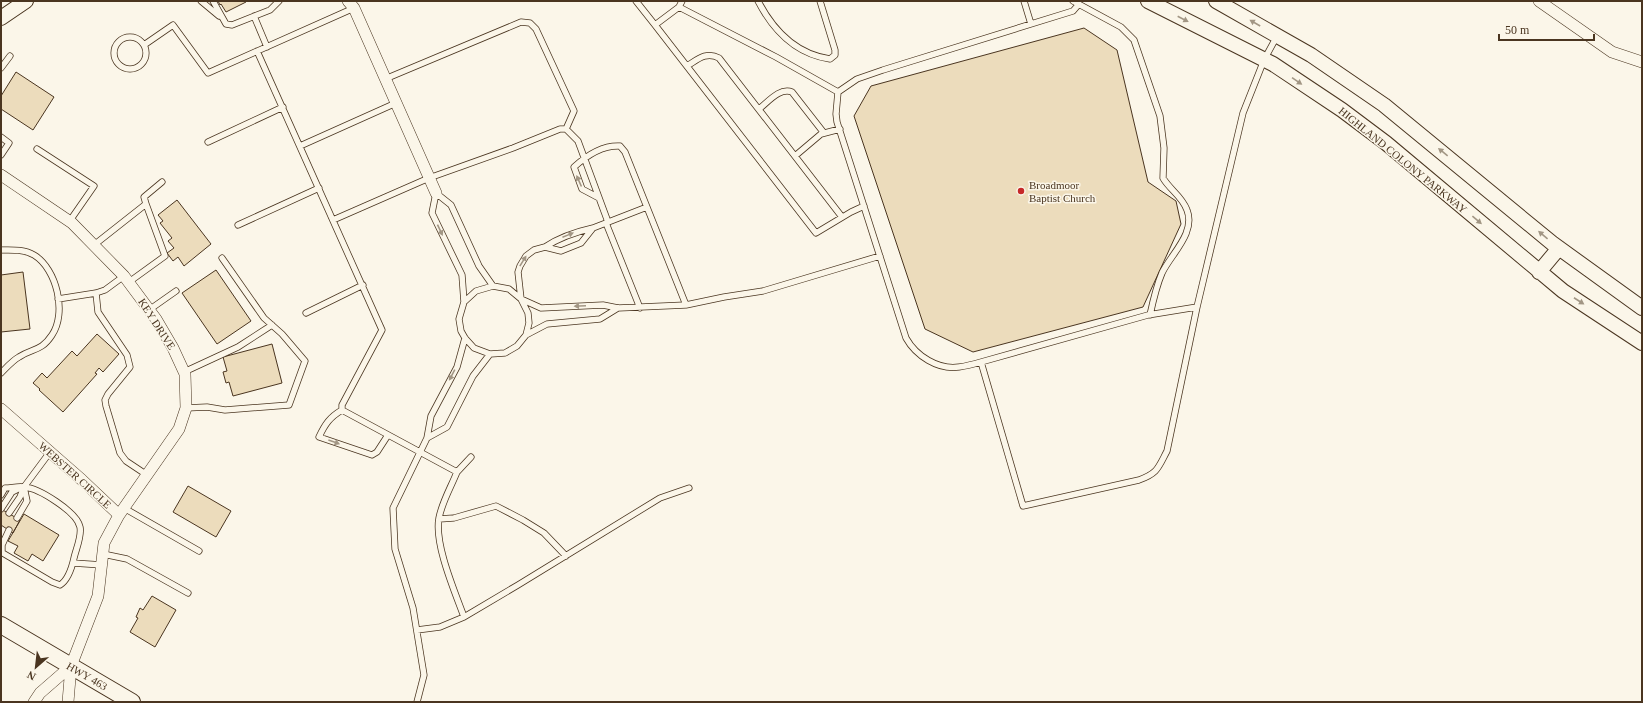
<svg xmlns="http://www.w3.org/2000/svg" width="1643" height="703" font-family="'Times New Roman',serif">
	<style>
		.building { fill: #ecdcbc; stroke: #4a3520 }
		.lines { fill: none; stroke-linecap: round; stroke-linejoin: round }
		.service-casing { stroke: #4a3520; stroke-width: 7 }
		.minor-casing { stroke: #4a3520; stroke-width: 12 }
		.tertiary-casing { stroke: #4a3520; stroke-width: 16 }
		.secondary-casing { stroke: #4a3520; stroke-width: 18 }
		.service { stroke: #fbf6e9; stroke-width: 5.5 }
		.minor { stroke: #fbf6e9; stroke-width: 11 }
		.tertiary { stroke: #fbf6e9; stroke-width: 14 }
		.secondary { stroke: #fbf6e9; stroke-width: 16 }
		.oneway { fill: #a29684 }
		.poi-dot { fill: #c62828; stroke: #fbf6e9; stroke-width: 1.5 }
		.labels { text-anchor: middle; stroke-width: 3; stroke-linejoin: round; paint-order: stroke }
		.street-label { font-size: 11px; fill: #4a3520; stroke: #fbf6e9 }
		.poi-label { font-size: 11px; fill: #4a3520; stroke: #fbf6e9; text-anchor: start }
	</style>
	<rect width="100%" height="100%" fill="#fbf6e9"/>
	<path class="building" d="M218 1H246V2L226 12 221 4 220 5Z
		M1084 28 1117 50 1148 182 1176 201 1181 224 1143 307 973 352 925 329 854 116 871 86Z
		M16 72 54 97 33 130 1 109V96Z
		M177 200 211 244 184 266 178 257 173 261 167 253 174 248 168 241 172 238 160 223 163 221 158 215Z
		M216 270 251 321 217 344 182 293Z
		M23 272 30 329 1 332V275Z
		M97 334 119 354 103 372 99 368 95 373 97 374 63 412 39 390 40 389 33 383 42 373 47 378 72 351 77 356Z
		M272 344 282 383 233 396 229 382 226 383 223 372 227 371 223 357Z
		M188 486 231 511 216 537 173 512Z
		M1 509 20 520 13 533 1 525Z
		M24 514 59 535 43 561 32 554 28 561 14 553 18 546 8 541Z
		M152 596 176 610 155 647 130 632 138 618 136 617 140 608 143 610Z"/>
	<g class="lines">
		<defs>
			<path id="service" d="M201 1 219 16
				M213 1 226 24 232 25 270 10 279 1
				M636 1 655 25 679 7 682 1
				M758 1C773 30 796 54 830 59L835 55V50L820 1
				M1024 1 1031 24
				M1073 1 1121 27 1134 40 1160 116 1164 148 1163 178C1170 190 1182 196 1187 210 1196 233 1171 254 1162 273 1156 287 1153 301 1150 315
				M1079 4 1073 11 883 70 857 79 838 92 836 114 837 122 906 338C916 356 938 370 959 367 966 366 974 364 981 362L1023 506 1139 480C1158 473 1158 468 1167 451L1197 307 1243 113 1264 60 1277 36
				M679 7 776 57 838 92
				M254 16 267 47
				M655 25 816 233 851 212 864 206
				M114 53a16 16 0 1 1 32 0a16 16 0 1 1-32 0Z
				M144 45 173 25 208 73 354 8
				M257 51 382 330 342 405V410L457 472 471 457
				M687 66C697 60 706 51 719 58L842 217
				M1 68 10 56
				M385 79 521 22 530 23 536 29 574 111 566 129
				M759 109C768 102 780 87 792 92L824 133
				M1 137 9 143 1 155
				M208 142 283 107
				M300 146 396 103
				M37 149 94 186 69 222
				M795 156 821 134 840 129
				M599 198 582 189 574 167C586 156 603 145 620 146L625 152 686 305
				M146 204 144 197 162 182
				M647 207 593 228 581 243 561 251 545 247 534 250 526 256 520 266 518 272 521 299 528 313 529 323 526 335 517 346 505 353 490 354 474 348 465 338 461 331 459 319 464 302 476 291 493 286 509 289 521 299 541 308 603 305 618 308 686 305 724 297 763 291 880 256
				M333 220 429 178 513 148 560 129H566L578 141 608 222
				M606 223 640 308
				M238 225 319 188
				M94 245 146 204 165 256 129 282
				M545 247C560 237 575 232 593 228
				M1 250C12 250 24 249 34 255 57 269 67 313 52 335 41 352 32 348 19 357 12 361 7 367 1 373
				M96 293 98 312 127 355 130 367 108 394 105 400 106 406 120 453 126 461 147 475
				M58 299 96 293 105 290 124 276
				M464 302 462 275 432 213 436 193 451 205 479 266 493 286
				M149 310 176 291
				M306 313 363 285
				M526 335 547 324 600 319 618 308
				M981 362 1148 315 1197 307
				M184 372 238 347 272 325
				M186 408 207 407 225 410 289 405 305 361 282 334 264 318 222 258
				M342 410C330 417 325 424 319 437L372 455 377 452 388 435
				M427 438 447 427 473 376 490 354
				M457 472C451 487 442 502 439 518 434 544 455 592 464 617
				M1 495 5 488C11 488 18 486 24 487 39 488 77 512 80 527 82 536 76 549 74 558 72 567 68 580 60 585L52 582 1 552
				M124 508 199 551
				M1 509 12 492 20 488
				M9 513 20 497 24 487 50 452
				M17 518 27 501 24 487
				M439 519 454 518 496 506 523 520 544 533 566 556
				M2 552V545L9 530
				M103 554 127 559 188 593
				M73 563 102 565
				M417 630 440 627 464 617 518 585 660 498 689 488
				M417 702 424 675 413 608 395 549 393 508 427 438 431 416 457 367 465 338"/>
			<path id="minor" d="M348 1 354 8 436 193
				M1539 1 1612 52 1642 62
				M1 175 72 223 124 276 156 319 173 348 185 374 186 408 179 429 119 515
				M1 409 82 480 119 515 104 543 98 596 71 666 68 702
				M34 702 40 693 71 666"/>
			<path id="tertiary" d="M1148 1 1273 64 1342 110 1386 143 1563 291 1642 343
				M1216 1 1311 55 1384 105 1552 243 1642 308
				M1 18 26 1
				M1539 272 1559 248"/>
			<path id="secondary" d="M1 625 132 702"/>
		</defs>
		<use href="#service" class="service-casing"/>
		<use href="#minor" class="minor-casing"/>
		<use href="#tertiary" class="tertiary-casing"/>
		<use href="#secondary" class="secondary-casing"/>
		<use href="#service" class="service"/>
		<use href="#minor" class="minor"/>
		<use href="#tertiary" class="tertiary"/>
		<use href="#secondary" class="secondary"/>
	</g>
	<defs><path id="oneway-solid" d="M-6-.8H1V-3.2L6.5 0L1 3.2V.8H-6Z"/></defs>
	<g class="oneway">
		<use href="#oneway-solid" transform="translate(1183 19) rotate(27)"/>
		<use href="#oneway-solid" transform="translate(1255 23) rotate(-150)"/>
		<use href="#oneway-solid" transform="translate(1297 81) rotate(34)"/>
		<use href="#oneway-solid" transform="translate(1443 152) rotate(-141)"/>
		<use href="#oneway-solid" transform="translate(579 181) rotate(-114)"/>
		<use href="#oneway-solid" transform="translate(1477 220) rotate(40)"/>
		<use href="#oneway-solid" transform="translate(440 230) rotate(65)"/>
		<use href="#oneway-solid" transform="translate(568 235) rotate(-22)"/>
		<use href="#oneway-solid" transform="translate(1543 235) rotate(-140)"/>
		<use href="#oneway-solid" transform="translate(523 261) rotate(-58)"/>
		<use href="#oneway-solid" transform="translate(1579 301) rotate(33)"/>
		<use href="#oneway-solid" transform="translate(580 306) rotate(177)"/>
		<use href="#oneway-solid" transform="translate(452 375) rotate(118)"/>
		<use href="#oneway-solid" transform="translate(334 442) rotate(20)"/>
	</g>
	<circle class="poi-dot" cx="1021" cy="191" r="4"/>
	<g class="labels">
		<g class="street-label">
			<text transform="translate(1403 160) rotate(39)" y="4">HIGHLAND COLONY PARKWAY</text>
			<text transform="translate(157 324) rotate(57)" y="4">KEY DRIVE</text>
			<text transform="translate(75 475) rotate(42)" y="4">WEBSTER CIRCLE</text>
			<text transform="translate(87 676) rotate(30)" y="4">HWY 463</text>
		</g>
		<g class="poi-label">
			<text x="1029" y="189">Broadmoor<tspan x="1029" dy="13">Baptist Church</tspan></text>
		</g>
	</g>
	<rect width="1643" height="703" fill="none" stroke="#4a3520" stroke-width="4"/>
	<g transform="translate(36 667) rotate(208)" stroke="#fbf6e9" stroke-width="3" paint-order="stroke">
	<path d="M0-3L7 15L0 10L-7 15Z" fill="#4a3520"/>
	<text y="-6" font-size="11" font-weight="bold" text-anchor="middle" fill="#4a3520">N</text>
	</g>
	<path d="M1499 34v6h95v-6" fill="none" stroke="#4a3520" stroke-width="2"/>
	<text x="1505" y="34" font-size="12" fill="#4a3520" stroke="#fbf6e9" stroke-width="3" paint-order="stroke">50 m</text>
</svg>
